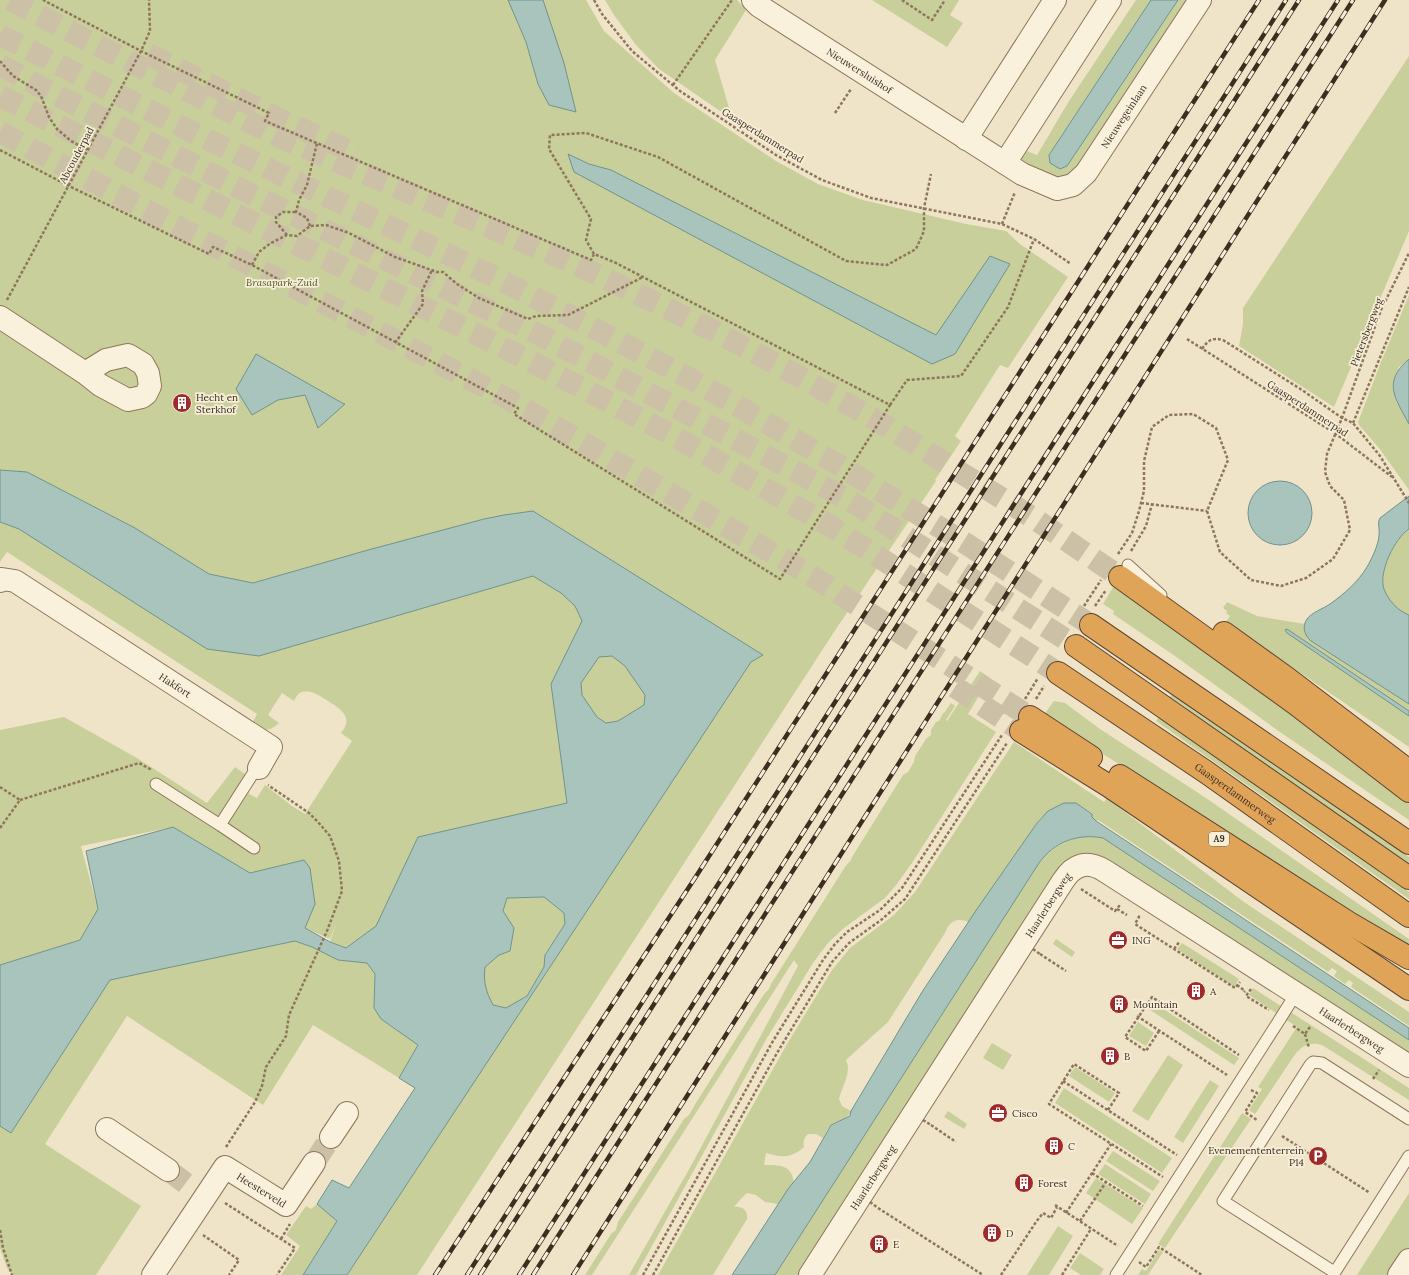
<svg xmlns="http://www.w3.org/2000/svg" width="1409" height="1275" font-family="Lora,serif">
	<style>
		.green { fill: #c9cf9b }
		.water { fill: #a9c4bc; stroke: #6f938a; fill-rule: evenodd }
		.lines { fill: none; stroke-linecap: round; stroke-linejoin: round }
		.street-tunnel { stroke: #ccc0a6; stroke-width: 22; stroke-dasharray: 22 11; stroke-linecap: butt }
		.highway-tunnel { stroke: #ccc0a6; stroke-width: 22; stroke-dasharray: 22 11; stroke-linecap: butt }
		.lane-casing { stroke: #8d765c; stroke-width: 13 }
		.street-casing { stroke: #8d765c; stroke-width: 24 }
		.highway-casing { stroke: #5b4430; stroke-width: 24 }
		.path { stroke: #8d765c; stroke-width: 2.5; stroke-dasharray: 3 2; stroke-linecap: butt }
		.lane { stroke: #faf1dc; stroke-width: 11 }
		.street { stroke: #faf1dc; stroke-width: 22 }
		.highway { stroke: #e0a458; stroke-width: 22 }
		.rail-casing { stroke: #3d2e20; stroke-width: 4.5 }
		.rail { stroke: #f7eed8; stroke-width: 3; stroke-dasharray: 9; stroke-linecap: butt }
		.lane-bridge-casing { stroke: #8d765c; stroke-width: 13; stroke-linecap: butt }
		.path-bridge { stroke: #8d765c; stroke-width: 2.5; stroke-dasharray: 3 2; stroke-linecap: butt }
		.lane-bridge { stroke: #faf1dc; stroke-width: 11 }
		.labels { text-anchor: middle; stroke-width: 3.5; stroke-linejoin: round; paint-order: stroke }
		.shield { fill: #f7eed8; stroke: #756857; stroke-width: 1 }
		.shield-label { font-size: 9px; font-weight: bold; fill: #3d2e20 }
		.street-label { font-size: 10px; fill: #3d2e20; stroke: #f7eed8 }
		.park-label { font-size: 10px; font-style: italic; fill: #4d5a26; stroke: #f7eed8 }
		.poi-label { font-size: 10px; fill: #3d2e20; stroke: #f7eed8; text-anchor: start }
	</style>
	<rect width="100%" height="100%" fill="#f0e4c8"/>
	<path class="green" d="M0 0H508L526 42 538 84 576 112 564 63 543 0H586L604 31 674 93 776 161 818 184 863 200 966 224 1006 231 1020 244 1068 277 1008 368 1000 365 955 436 961 441 935 480 936 481 836 629 417 1275H347L751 662 763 655 533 511 504 515 484 519 368 550 253 583 209 574 135 528 27 472 0 470Z
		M605 0H737L746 10 715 60 732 118 717 109 659 69 636 45 614 15Z
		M872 0H959L950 15 963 23 947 47Z
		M1136 0H1151L1049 155 1050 163 1060 168 1067 166 1178 0H1188L1081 167C1078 170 1074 174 1071 175 1054 184 1036 172 1021 165L1020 157 1022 149 1037 155 1069 101Z
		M1409 56V231L1334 407 1239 346 1243 324V308Z
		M1409 295V359L1399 367 1393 385 1396 401 1409 424V490L1379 448 1359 425 1358 422 1381 362Z
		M0 522 19 529 258 656 533 576 561 593 575 606 582 621 551 684 567 803 418 837 376 926 346 948 330 942 337 921 330 939 305 928 304 860 250 874 173 827 81 846 98 909 80 940 0 965V730L64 717 137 758 207 803 235 767 245 774 249 794 257 798 265 785 292 806 305 814 352 741 341 733C354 718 341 709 328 701 321 697 311 689 302 692 298 693 296 697 294 701L282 693 268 715 279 723C268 733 263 730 251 726L257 714 7 552 0 562Z
		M1409 529V615C1398 611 1388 600 1384 589 1378 573 1395 538 1409 529Z
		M1115 584 1409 799V820L1277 730 1175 656 1113 614 1114 611 1103 604Z
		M1227 602 1257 616 1305 624V632L1311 641 1409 704V747L1283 661 1228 622 1227 620 1230 616 1226 613 1227 611 1223 608Z
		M612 655 625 666 645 695 644 705 618 721 606 723 597 717 582 696 581 683 599 657Z
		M980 671 990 678 968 714 996 732 912 863 897 884 885 898 844 928 828 943 813 963 767 1038 636 1275H629L692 1164 798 966 794 960 592 1275H585L611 1234 616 1230 618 1222 684 1119 689 1115 696 1103 764 994 769 989 771 984 845 867 851 860 852 857 903 775 908 772 914 762 915 756 926 739 931 735V730L936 722 939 721 943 713H944L951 703 955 706 946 720 947 721Z
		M1172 694 1409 857V872L1202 721 1184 706 1170 697Z
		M1054 701 1065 703 1100 729 1206 798 1409 939V948L1043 716Z
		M1159 717 1231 766 1409 892V899L1156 721Z
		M1014 742 1104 802 1107 798 1109 800 1244 902 1409 1012V1026L1351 987 1353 983 1349 980 1345 984 1334 976 1337 971 1332 968 1328 972 1315 963 1119 834 1098 820 1096 821 1092 817V813L1076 803C1060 803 1049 809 1038 821L969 922C957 917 949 921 945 933L888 1022 846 1060C852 1073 842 1086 839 1099L842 1106 851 1111C847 1122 836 1119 830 1126 827 1129 825 1134 823 1138L816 1134H808C804 1138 803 1141 804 1147 792 1158 781 1158 766 1153L764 1165C779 1165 791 1164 794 1182L778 1204 765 1202 756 1195 747 1193 739 1201 734 1207C743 1206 748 1211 747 1219L713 1275H658L787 1044 832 970 850 948 894 915 915 892Z
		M1087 836 1103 838 1409 1040V1057L1092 858 802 1275H775L1039 863C1052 847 1067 839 1087 836Z
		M544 897 564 913 565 924 545 954 544 967 527 996 506 1008 493 1005C485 991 483 983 485 967L499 955 514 928 503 911 507 898Z
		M1056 939 1075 952 1072 957 1053 944Z
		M295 941 312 947 338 960 367 963 375 974 374 1007 381 1019 418 1045 399 1078 313 1025 263 1105 127 1016 45 1144 141 1206 96 1275H13L7 1268 0 1248V1126L11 1133 110 980Z
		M1182 943 1239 979 1234 987 1177 949Z
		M1253 988 1409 1088V1100L1322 1045C1311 1042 1304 1044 1296 1053L1255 1114 1249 1110 1262 1089 1258 1087 1297 1027 1249 995Z
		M1151 1001 1239 1058 1234 1065 1147 1008Z
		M1138 1022 1154 1033 1146 1046 1129 1036Z
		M992 1043 1012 1055 1003 1070 983 1058Z
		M1168 1055 1183 1065 1148 1121 1132 1111Z
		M1075 1067 1115 1093 1109 1102 1069 1076Z
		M1210 1080 1219 1086 1183 1143 1174 1137Z
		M1064 1088 1172 1158 1162 1173 1055 1103Z
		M948 1111 967 1124 964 1129 944 1117Z
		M1242 1113 1251 1119 1165 1248 1158 1244Z
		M1113 1151 1160 1181 1153 1191 1106 1161Z
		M1105 1164 1151 1194 1145 1204 1098 1174Z
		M1096 1178 1143 1208 1132 1224 1086 1193Z
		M1409 1193V1247L1391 1275H1357Z
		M317 1204 337 1221 303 1275H281L300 1246 286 1235 306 1206 311 1209Z
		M1058 1226 1073 1236 1049 1275H1027Z
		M1159 1250 1163 1252 1148 1275H1138L1142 1269 1146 1271Z
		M1080 1253 1104 1269 1100 1275H1081L1070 1268Z"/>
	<path class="water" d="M508 0H543L564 63 576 112 549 105 538 84 526 42Z
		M1151 0H1178L1067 166 1060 169 1050 163 1049 155Z
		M568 154 589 164 611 170 936 335 990 256 1010 264 955 354 932 364 574 172Z
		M256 354 344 404H345L318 428 305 395 278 400 252 415 236 389Z
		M1409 359V424C1395 398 1382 382 1409 359Z
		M0 470 27 472 135 528 209 574 253 583 368 550 484 519 504 515 533 511 763 655 751 662 347 1275H303L337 1221 317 1204 332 1180 349 1188 415 1088 399 1078 418 1045 381 1019 374 1008 375 974 367 963 338 960 312 947 295 941 110 980 11 1133 0 1126V965L80 940 98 909 86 851 173 827 250 873 304 860 310 868 315 904 305 928 330 942 346 948 376 926 418 837 567 803 551 684 582 621 575 606 561 593 533 576 259 656 207 649 19 529 0 522ZM612 656 625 666 645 695 644 705 618 721 606 723 597 717 582 695 581 683 599 657ZM544 897 564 913 565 924 545 955 544 967 527 996 506 1008 493 1005C486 992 483 981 485 967L499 955 510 951 514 928 503 911 507 898Z
		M1248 513a32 32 0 1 1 64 0a32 32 0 1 1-64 0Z
		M1409 496V529C1395 538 1378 572 1384 589 1388 600 1398 611 1409 615V704L1311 641C1304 635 1302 626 1307 619 1312 612 1323 609 1330 604 1344 594 1358 582 1367 567 1372 558 1378 546 1379 536 1380 529 1377 523 1380 518Z
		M1287 629 1409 711V716L1287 633 1285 630Z
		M1064 803H1076L1092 814V817L1096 821 1409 1028V1040L1103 838C1078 833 1054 842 1039 863L775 1275H732L788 1189 810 1162 831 1125 850 1116 851 1111 922 992 977 909 1037 823 1048 811Z"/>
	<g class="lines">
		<path class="street-tunnel" d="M314 1163 331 1137
			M168 1170 192 1188"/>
		<path class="highway-tunnel" d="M10 0 77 35 275 135 575 264 716 332 802 378 886 426 1035 519 1120 577
			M0 35 192 132 495 277 693 380 837 464 965 543 1091 625
			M148 54 282 120 357 154
			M0 65 41 87 245 191 540 335 849 500 1076 646
			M0 96 528 360 674 436 832 527 1058 673
			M0 132 216 247 508 399 812 576 1030 717
			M955 687 1021 731"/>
		<defs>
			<path id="lane" d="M1128 565 1161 595
				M156 784 220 825 252 775 259 768
				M220 825 254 848
				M1334 1272 1223 1201 1310 1065 1313 1062 1322 1063 1409 1119
				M1116 1275 1280 1019
				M1333 1275 1409 1156"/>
			<g id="street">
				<path id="s1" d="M753 0 759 6 1022 174 1057 189 1073 185 1086 173 1200 0"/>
				<path d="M966 139 1055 0"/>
				<path d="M1005 163 1110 0"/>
				<path d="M0 317 85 373 100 385 128 400 142 397 146 394 150 386 148 373 143 364 128 355 106 360 85 373"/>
				<path id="s2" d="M0 581 2 579 15 581 271 747 259 768"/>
				<path d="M107 1129 168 1170"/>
				<path d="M331 1137 347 1113"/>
				<path id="s3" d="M153 1275 225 1167 286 1205 314 1163"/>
				<path id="s4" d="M810 1275 1063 881C1074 864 1087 860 1105 871L1409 1066"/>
				<path d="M1399 1275 1409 1260"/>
			</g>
			<g id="highway">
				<path d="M1120 577 1296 704 1409 791"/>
				<path d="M1091 625 1409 843"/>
				<path d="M1224 633 1288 679 1409 771"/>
				<path d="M1076 646 1409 878"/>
				<path id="s5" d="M1058 673 1206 772 1409 916"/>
				<path d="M1030 717 1091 757"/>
				<path d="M1021 731 1109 786 1409 989"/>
				<path d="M1120 776 1349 923 1409 958"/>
			</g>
		</defs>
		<use href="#lane" class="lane-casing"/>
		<use href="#street" class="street-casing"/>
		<use href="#highway" class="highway-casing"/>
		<path class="path" d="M594 0 602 14 632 51 680 91 776 155 822 180 871 198 1002 224 1034 239 1071 264
			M902 0 932 20 945 0
			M0 61 13 76 36 90 41 96 49 117 57 129 71 141 88 150
			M673 85 732 0
			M835 113 851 89
			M0 150 69 186 209 254 213 247 252 265 518 408 514 414 780 579 890 405 614 262 594 254 591 260 265 121 269 113 141 51 43 0
			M1002 224 1015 192
			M310 226 307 218 296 212 299 200 307 185 317 143
			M287 235 276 222V217L283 212H296
			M594 254 586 240 591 219 549 149 550 135 586 133 658 157 846 261 887 265 916 249 924 231V208L931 174
			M252 265 259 252 271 243 287 235 297 236 310 226 326 225 349 233 395 257 437 272H443L457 284 479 298 528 319 536 316 568 315 643 277
			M7 300 141 51 150 31 149 0
			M1187 339 1336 434 1392 477
			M395 343 423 304 422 291 432 270
			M1202 349C1208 340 1213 337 1223 340L1302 390 1342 418 1353 423 1380 456 1409 503
			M890 405 907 380 961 376 1008 307 1034 239
			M1353 423 1409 287
			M1141 503 1207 511
			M1131 551 1146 526 1152 504
			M1118 554 1132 533 1139 511 1144 491V461L1152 427 1169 415 1193 414 1216 428 1228 460 1207 511 1220 552 1251 580 1281 586 1306 578 1333 559 1350 530 1344 500 1330 486 1325 472 1327 454 1342 418 1381 310 1409 253
			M1084 606 1101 580
			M1095 606 1106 590
			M1025 699 1038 678
			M1036 699 1044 686
			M0 787 20 800
			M20 800 139 763 150 769 151 771
			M0 828 20 800
			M1081 889 1115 911 1120 905
			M1117 909 1127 915
			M1138 916 1139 917 1135 924 1235 988 1240 982
			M1174 949 1180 941
			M1040 954 1066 971
			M1237 985 1245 991 1244 992
			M1251 989 1246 996 1269 1010
			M1137 1016 1227 1075
			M1293 1026 1305 1034 1310 1027
			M1159 1031 1146 1051 1125 1037 1152 997 1239 1055
			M1305 1034 1309 1048
			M1373 1079 1379 1070
			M1063 1081 1177 1155
			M1251 1090 1257 1093 1245 1112 1257 1120
			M1108 1110 1119 1093 1074 1064 1049 1104 1163 1177
			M931 1125 956 1142
			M1282 1136 1370 1193
			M226 1147 255 1102 262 1086 266 1067 286 1036 289 1015 327 931 342 891 339 861 330 836 318 822 309 813 268 785
			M1092 1173 1143 1206
			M225 1203 295 1248 277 1275
			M1055 1205 1118 1246
			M878 1208 983 1275
			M1066 1213 1111 1144
			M1080 1221 1106 1182
			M0 1230 3 1248 12 1275
			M203 1235 239 1260 229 1275
			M281 1239 290 1224
			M1139 1262 1146 1267 1159 1247 1202 1275
			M643 1275 773 1041 823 960 835 944 847 932 880 910 902 888 1002 735
			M653 1275 777 1053 832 962 849 943 881 920 905 899 1007 743
			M1001 1275 1036 1222 1043 1213 1051 1218 1057 1207
			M1062 1275 1091 1229"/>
		<use href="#lane" class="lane"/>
		<use href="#street" class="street"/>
		<use href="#highway" class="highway"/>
		<defs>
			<path id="rail" d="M435 1275 695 878 1259 0
				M467 1275 1286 0
				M480 1275 1299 0
				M519 1275 1338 0
				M533 1275 1353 0
				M573 1275 1385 0"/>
		</defs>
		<use href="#rail" class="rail-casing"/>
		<use href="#rail" class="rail"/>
		<defs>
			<path id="lane-bridge" d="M1280 1019 1290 1003"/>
		</defs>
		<use href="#lane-bridge" class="lane-bridge-casing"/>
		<path class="path-bridge" d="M1033 949 1040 954
			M923 1120 931 1125
			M870 1202 878 1208"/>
		<use href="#lane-bridge" class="lane-bridge"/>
	</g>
	<defs>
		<symbol id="building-disc" viewBox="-11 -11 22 22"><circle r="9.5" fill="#9e2a2b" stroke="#f7eed8"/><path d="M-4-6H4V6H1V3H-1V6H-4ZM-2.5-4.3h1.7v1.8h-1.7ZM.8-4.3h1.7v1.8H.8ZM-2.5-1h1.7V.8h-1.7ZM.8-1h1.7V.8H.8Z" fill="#fff"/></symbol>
		<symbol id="office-disc" viewBox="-11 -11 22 22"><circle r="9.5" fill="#9e2a2b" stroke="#f7eed8"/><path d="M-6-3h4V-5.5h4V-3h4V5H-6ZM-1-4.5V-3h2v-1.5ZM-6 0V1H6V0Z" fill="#fff"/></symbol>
		<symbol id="parking-disc" viewBox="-11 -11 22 22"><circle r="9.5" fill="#9e2a2b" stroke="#f7eed8"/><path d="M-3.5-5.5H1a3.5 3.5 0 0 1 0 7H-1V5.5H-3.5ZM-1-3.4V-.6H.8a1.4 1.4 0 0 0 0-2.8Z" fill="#fff"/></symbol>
	</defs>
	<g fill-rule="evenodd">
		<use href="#building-disc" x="171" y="392" width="22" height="22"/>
		<use href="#office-disc" x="1107" y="929" width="22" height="22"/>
		<use href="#building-disc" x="1185" y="980" width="22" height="22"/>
		<use href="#building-disc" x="1108" y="993" width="22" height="22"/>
		<use href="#building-disc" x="1099" y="1045" width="22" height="22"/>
		<use href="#office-disc" x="987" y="1102" width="22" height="22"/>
		<use href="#building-disc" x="1043" y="1135" width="22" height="22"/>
		<use href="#parking-disc" x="1307" y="1145" width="22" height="22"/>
		<use href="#building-disc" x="1013" y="1172" width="22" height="22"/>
		<use href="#building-disc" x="981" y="1222" width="22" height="22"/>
		<use href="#building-disc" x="868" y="1233" width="22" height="22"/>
	</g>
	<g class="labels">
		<rect class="shield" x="1209" y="832" width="20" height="14" rx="3"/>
		<g class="shield-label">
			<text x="1219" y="842">A9</text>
		</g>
		<g class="street-label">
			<text dy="4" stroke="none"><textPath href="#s1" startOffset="128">Nieuwersluishof</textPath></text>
			<text dy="4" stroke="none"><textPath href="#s1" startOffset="461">Nieuwegeinlaan</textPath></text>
			<text transform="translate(763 135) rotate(32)" y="4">Gaasperdammerpad</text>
			<text transform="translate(76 155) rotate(-62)" y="4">Abcouderpad</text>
			<text transform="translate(1366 332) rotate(-69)" y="4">Pietersbergweg</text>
			<text transform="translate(1308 408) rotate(33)" y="4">Gaasperdammerpad</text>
			<text dy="4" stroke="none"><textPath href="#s2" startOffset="207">Hakfort</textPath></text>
			<text dy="4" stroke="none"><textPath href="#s5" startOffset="214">Gaasperdammerweg</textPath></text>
			<text dy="4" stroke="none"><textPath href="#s4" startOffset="440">Haarlerbergweg</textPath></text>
			<text dy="4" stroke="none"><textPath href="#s4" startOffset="811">Haarlerbergweg</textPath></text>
			<text dy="4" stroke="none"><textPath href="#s4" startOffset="116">Haarlerbergweg</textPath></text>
			<text dy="4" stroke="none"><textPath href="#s3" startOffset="173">Heesterveld</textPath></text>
		</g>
		<g class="park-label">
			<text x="282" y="286">Brasapark-Zuid</text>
		</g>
		<g class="poi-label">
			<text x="196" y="401">Hecht en<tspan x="196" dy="12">Sterkhof</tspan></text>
			<text x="1132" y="944">ING</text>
			<text x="1210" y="995">A</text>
			<text x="1133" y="1008">Mountain</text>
			<text x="1124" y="1060">B</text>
			<text x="1012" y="1117">Cisco</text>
			<text x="1068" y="1150">C</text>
			<text x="1304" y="1154" text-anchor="end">Evenemententerrein<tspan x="1304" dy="12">P14</tspan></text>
			<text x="1038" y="1187">Forest</text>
			<text x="1006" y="1237">D</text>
			<text x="893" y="1248">E</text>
		</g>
	</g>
</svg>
